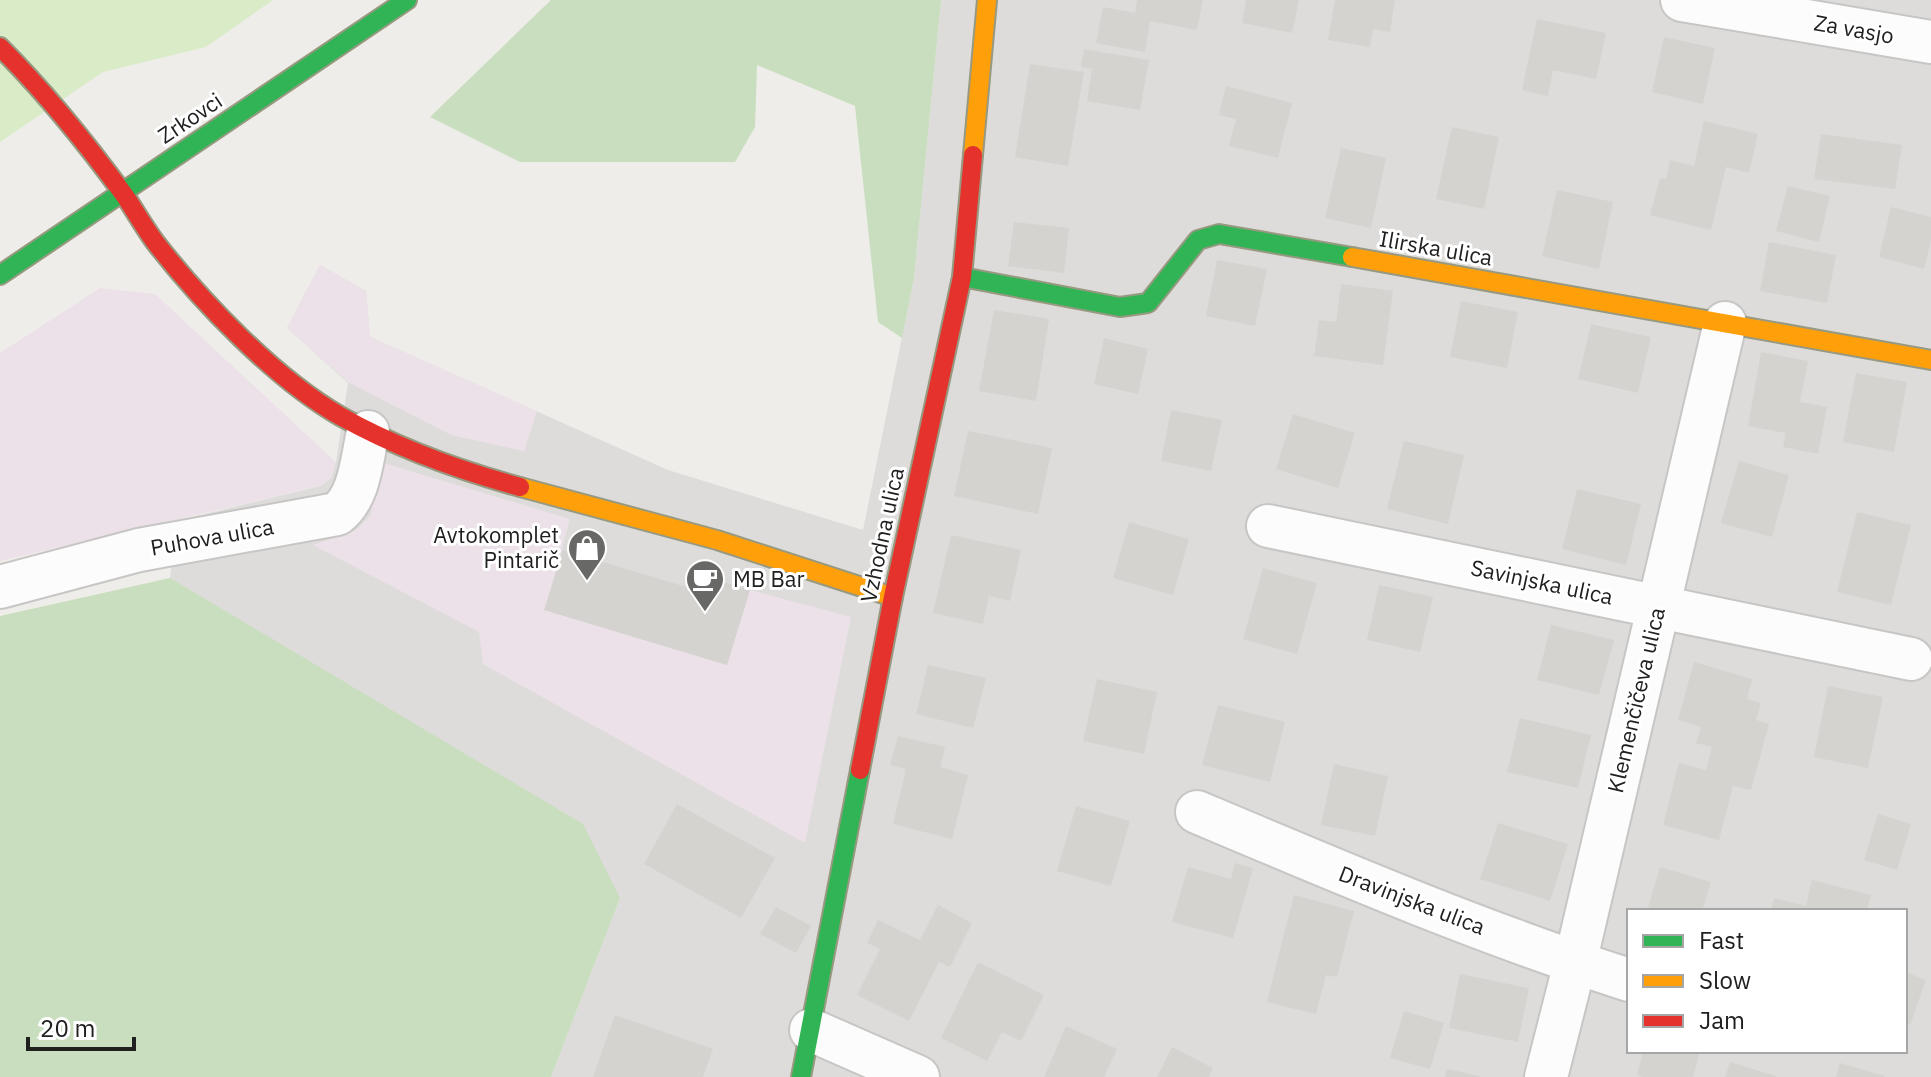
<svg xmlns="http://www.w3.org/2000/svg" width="1931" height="1077" font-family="'IBM Plex Sans',sans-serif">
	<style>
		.residential { fill: #dddcda; fill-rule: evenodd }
		.industrial { fill: #ece1e8 }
		.grass { fill: #daecc7 }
		.forest { fill: #c9debe }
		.building { fill: #d5d3d0 }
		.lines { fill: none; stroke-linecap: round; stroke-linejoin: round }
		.street-casing { stroke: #c7c6c5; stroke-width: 46 }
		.fast-casing { stroke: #979980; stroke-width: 22 }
		.slow-casing { stroke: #979980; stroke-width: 22 }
		.jam-casing { stroke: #979980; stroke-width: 22 }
		.street { stroke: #fcfcfc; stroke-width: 42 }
		.fast { stroke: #30b455; stroke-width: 18 }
		.slow { stroke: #ff9f0a; stroke-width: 18 }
		.jam { stroke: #e5322d; stroke-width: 18 }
		.labels { text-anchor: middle; stroke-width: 6; stroke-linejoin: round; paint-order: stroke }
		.street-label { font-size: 22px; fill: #202020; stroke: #fff }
		.poi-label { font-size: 22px; fill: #202020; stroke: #fff; text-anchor: end }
	</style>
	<rect width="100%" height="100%" fill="#eeede9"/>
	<path class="residential" d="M941 0H1931V1077H551L620 898 170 578 176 521 320 486 331 478 336 462 348 383 287 328 320 265 366 291 370 337 668 470 863 530 914 278ZM1629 911H1905V1051H1629Z"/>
	<path class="industrial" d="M320 265 366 291 370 337 537 411 524 451 451 435 348 382 287 328Z
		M100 288 155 294 336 462 331 478 320 486 0 561V353Z
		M377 461 570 519 545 610 727 665 750 590 851 617 805 843 483 664 479 632 313 545 355 531 371 515Z"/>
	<path class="grass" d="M0 0H273L206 47 103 72 0 142Z"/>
	<path class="forest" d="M551 0H941L914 278 902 338 878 322 855 106 757 65 755 127 735 162H520L430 117Z
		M170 578 583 824 620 898 551 1077H0V616Z"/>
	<path class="building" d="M1137 0H1203L1197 30 1150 21 1145 52 1096 43 1103 7 1135 13Z
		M1246 0H1299L1292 33 1242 23Z
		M1335 0H1395L1390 32 1373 29 1370 47 1328 40Z
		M1537 19 1606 33 1596 79 1553 70 1548 96 1522 90Z
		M1664 37 1715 48 1703 104 1652 92Z
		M1084 49 1149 60 1140 110 1087 101 1092 69 1081 67Z
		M1030 64 1084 72 1068 166 1015 157Z
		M1226 86 1292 103 1278 158 1229 146 1236 119 1219 115Z
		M1704 121 1758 134 1749 173 1726 167 1711 230 1650 215 1660 178 1666 179 1670 160 1694 166Z
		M1452 127 1499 137 1484 209 1436 199Z
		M1821 134 1902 145 1895 189 1814 179Z
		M1341 148 1386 158 1371 228 1325 218Z
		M1788 186 1830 196 1819 242 1776 231Z
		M1557 190 1613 202 1599 269 1542 256Z
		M1891 207 1931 217V240L1924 269 1879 257Z
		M1014 222 1069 228 1064 273 1008 266Z
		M1769 242 1836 255 1827 303 1760 291Z
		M1217 260 1267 269 1255 326 1206 316Z
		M1341 284 1393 291 1383 365 1314 356 1319 320 1336 322Z
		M1461 301 1518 312 1507 368 1450 357Z
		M994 310 1049 319 1036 401 979 391Z
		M1591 324 1651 337 1638 393 1578 379Z
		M1104 338 1148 349 1138 394 1094 384Z
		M1761 352 1808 361 1800 402 1827 407 1818 454 1783 447 1786 433 1748 426Z
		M1856 373 1907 382 1894 452 1843 442Z
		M1171 410 1222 420 1211 471 1161 461Z
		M1293 414 1355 433 1338 488 1276 469Z
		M968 431 1052 448 1038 514 954 496Z
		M1404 441 1464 455 1448 524 1387 509Z
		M1739 461 1789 475 1772 537 1721 523Z
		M1577 489 1641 504 1626 565 1562 549Z
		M1857 512 1911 525 1891 605 1837 592Z
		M1129 522 1189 539 1173 595 1113 578Z
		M951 535 1021 550 1010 601 989 596 983 624 933 613Z
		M563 550 703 592 708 577 750 590 727 665 544 610Z
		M1263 568 1317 583 1297 654 1243 639Z
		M1379 585 1433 597 1420 652 1367 640Z
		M1551 625 1614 640 1599 695 1537 680Z
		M1694 662 1752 679 1747 699 1761 703 1756 720 1769 724 1751 790 1733 786 1719 840 1663 825 1679 763 1706 770 1712 747 1696 743 1701 727 1678 720Z
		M928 665 986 678 973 728 916 714Z
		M1097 679 1157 692 1144 754 1083 741Z
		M1828 686 1883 697 1868 768 1814 757Z
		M1218 705 1285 722 1270 782 1202 765Z
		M1520 718 1591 735 1578 788 1507 772Z
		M898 736 945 747 940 767 968 775 952 839 893 824 906 769 890 765Z
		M1334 764 1388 776 1375 836 1321 825Z
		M677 804 775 858 741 918 644 864Z
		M1076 806 1130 821 1111 886 1057 871Z
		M1878 814 1911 824 1897 870 1864 860Z
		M1498 823 1568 844 1550 901 1480 879Z
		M1235 863 1253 868 1233 938 1172 922 1188 867 1231 879Z
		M1660 867 1711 882 1702 911H1647Z
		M1812 880 1871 895 1867 911H1771L1774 898 1806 906Z
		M1294 895 1354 911 1337 977 1326 975 1316 1014 1267 1002Z
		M938 905 972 923 950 967 939 962 909 1021 857 995 880 949 867 943 878 920 920 940Z
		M776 907 811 926 796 953 760 934Z
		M978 962 1044 995 1021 1041 1002 1032 987 1061 941 1038Z
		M1905 972 1926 980 1910 1025 1905 1023Z
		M1460 974 1529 988 1518 1042 1449 1028Z
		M1404 1011 1444 1023 1430 1069 1390 1058Z
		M615 1015 713 1049 703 1077H593Z
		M1066 1026 1117 1049 1104 1077H1044Z
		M1172 1047 1213 1068 1209 1077H1157Z
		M1643 1051H1700L1693 1077H1643L1637 1075Z
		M1730 1062 1776 1076V1077H1725Z
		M1840 1063 1884 1076V1077H1836Z
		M1447 1069 1480 1076V1077H1445Z"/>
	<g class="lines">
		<defs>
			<path id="street" d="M1682 0 1931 42
				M1268 526 1911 659
				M0 587 139 550 337 514C360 497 362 458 368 432
				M1197 812C1339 872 1482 933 1629 980
				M811 1030 918 1077
				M1546 1077 1575 963 1725 323"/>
			<path id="fast" d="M0 275 407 0
				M962 277 1120 307 1148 303 1198 240 1219 234 1352 257
				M801 1077 860 770"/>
			<path id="slow" d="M973 155 987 0
				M1352 257 1931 360
				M520 487 717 540 893 597"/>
			<path id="jam" d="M0 47C46 93 87 144 125 196 135 211 144 227 155 242 201 301 274 378 340 416 397 448 458 470 520 487
				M860 770 893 597 962 277 973 155"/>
		</defs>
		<use href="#street" class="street-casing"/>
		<use href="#fast" class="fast-casing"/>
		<use href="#slow" class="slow-casing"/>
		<use href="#jam" class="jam-casing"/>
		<use href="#street" class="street"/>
		<use href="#fast" class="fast"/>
		<use href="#slow" class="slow"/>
		<use href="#jam" class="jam"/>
	</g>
	<defs>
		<symbol id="shop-pin" viewBox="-11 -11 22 30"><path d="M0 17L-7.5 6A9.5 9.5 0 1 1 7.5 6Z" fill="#686866" stroke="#fff"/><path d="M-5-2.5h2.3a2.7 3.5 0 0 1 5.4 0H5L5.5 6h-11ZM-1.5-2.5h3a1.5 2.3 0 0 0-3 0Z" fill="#fff"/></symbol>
		<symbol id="cafe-pin" viewBox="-11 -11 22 30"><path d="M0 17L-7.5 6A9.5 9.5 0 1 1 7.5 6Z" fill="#686866" stroke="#fff"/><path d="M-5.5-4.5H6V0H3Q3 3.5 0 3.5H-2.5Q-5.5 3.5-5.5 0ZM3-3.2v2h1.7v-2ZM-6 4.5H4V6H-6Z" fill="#fff"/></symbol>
	</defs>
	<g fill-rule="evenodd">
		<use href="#shop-pin" x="565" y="526" width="44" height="60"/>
		<use href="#cafe-pin" x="683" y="557" width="44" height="60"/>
	</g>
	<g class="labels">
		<g class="street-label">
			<text transform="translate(1854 29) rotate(10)" y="8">Za vasjo</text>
			<text transform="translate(190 118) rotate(-34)" y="8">Zrkovci</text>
			<text transform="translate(1436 248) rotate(10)" y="8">Ilirska ulica</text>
			<text transform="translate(882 535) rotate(-78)" y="8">Vzhodna ulica</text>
			<text transform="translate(212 537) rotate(-10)" y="8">Puhova ulica</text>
			<text transform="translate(1542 582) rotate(12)" y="8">Savinjska ulica</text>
			<text transform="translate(1636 700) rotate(-77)" y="8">Klemenčičeva ulica</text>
			<text transform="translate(1412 900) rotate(21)" y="8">Dravinjska ulica</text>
		</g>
		<g class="poi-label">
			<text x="559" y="543">Avtokomplet<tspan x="559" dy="25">Pintarič</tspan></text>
			<text x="733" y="587" text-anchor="start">MB Bar</text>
		</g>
	</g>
	<rect x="1627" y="909" width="280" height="144" fill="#ffffff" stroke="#a6a6a6" stroke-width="2"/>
	<rect x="1643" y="935" width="40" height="12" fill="#30b455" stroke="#a6a6a6" stroke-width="2"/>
	<text x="1699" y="949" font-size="24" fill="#202020">Fast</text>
	<rect x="1643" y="975" width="40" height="12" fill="#ff9f0a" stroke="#a6a6a6" stroke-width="2"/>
	<text x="1699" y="989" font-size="24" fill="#202020">Slow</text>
	<rect x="1643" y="1015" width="40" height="12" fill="#e5322d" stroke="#a6a6a6" stroke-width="2"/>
	<text x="1699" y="1029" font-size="24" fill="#202020">Jam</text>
	<path d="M28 1037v12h106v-12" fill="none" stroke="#202020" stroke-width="4"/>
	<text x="40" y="1037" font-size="24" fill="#202020" stroke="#ffffff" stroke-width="6" paint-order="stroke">20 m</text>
</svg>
